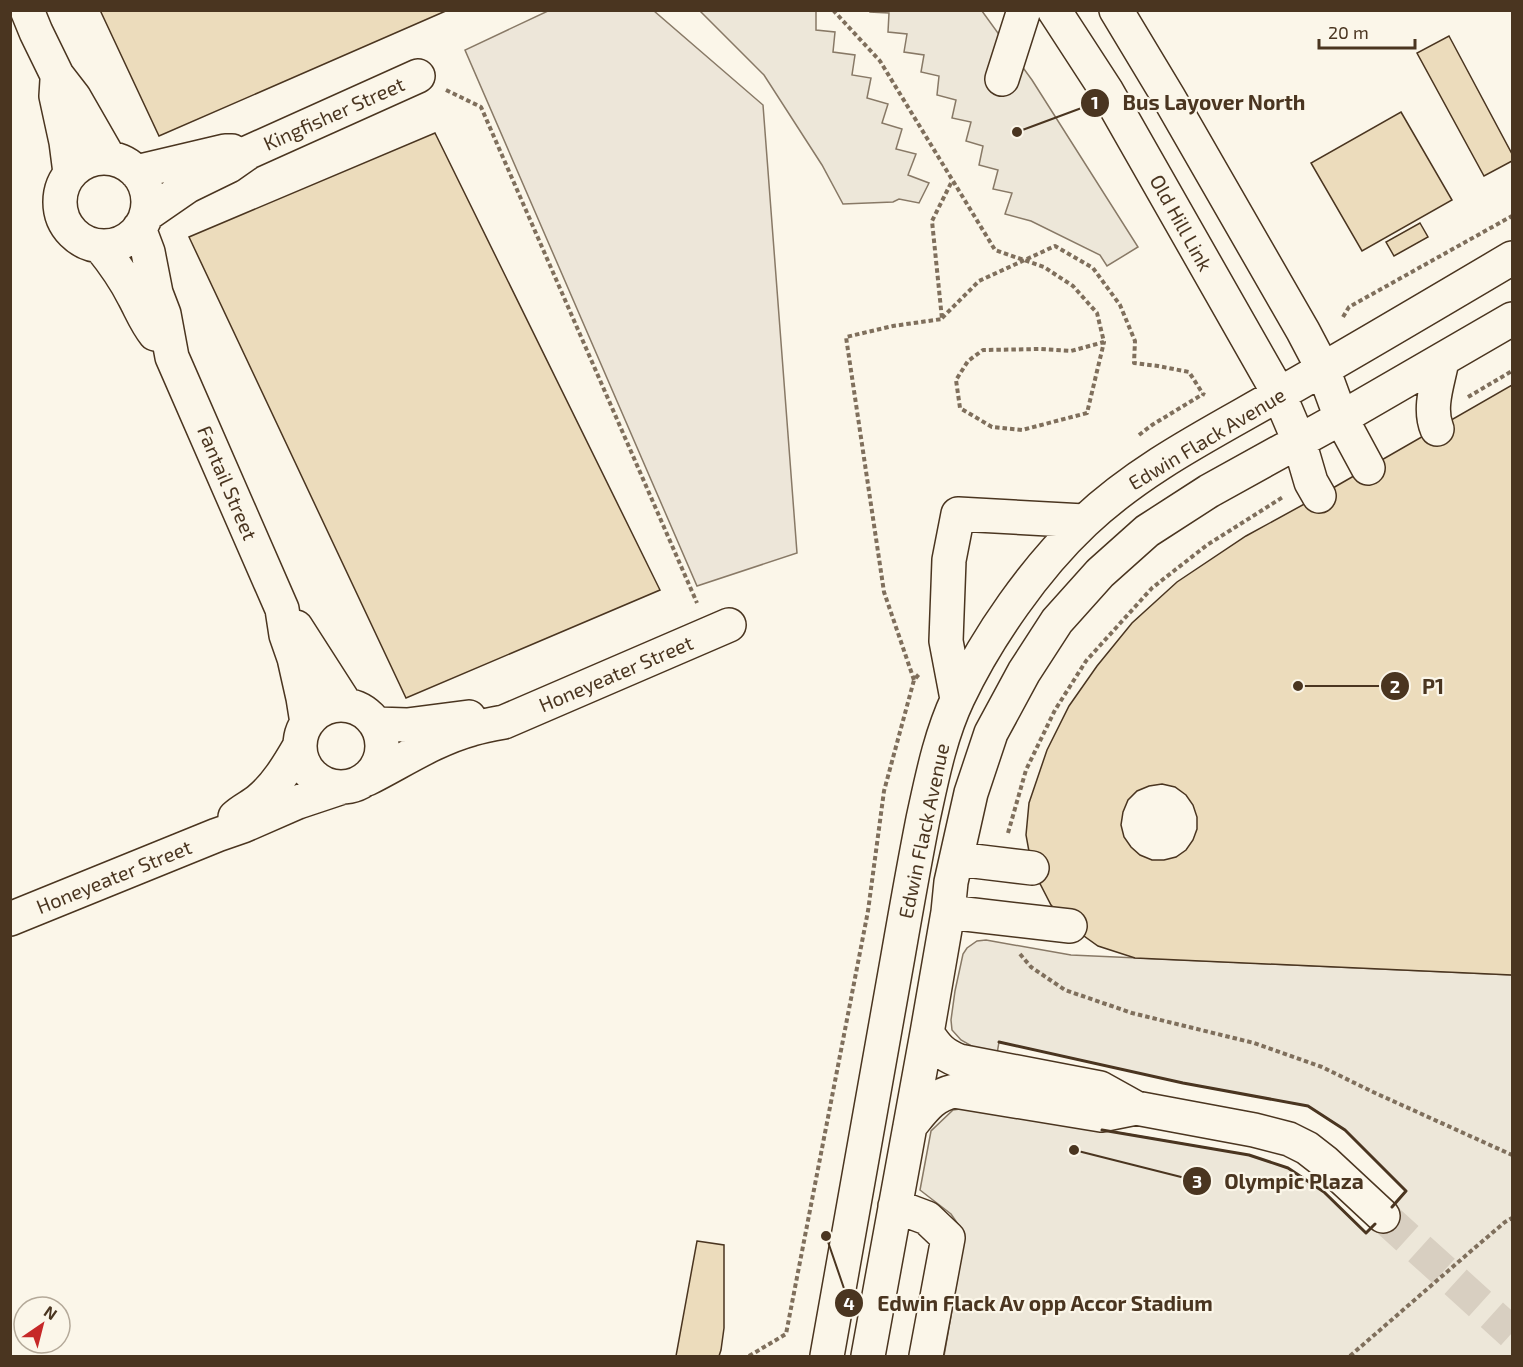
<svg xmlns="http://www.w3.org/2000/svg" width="1523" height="1367" font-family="'Exo 2',sans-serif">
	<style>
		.green { fill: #ede6d9; stroke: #887966; stroke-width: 1.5 }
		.parking { fill: #ede7d9; stroke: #887966; stroke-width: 1.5 }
		.building { fill: #ecdcbc; stroke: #4a3520; stroke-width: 1.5; fill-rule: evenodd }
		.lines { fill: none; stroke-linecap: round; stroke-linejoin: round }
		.minor-tunnel { stroke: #d8cfc1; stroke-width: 33; stroke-dasharray: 33 16; stroke-linecap: butt }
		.minor-casing { stroke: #4a3520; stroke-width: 36 }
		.path { stroke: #7f6f5c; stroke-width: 4; stroke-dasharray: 4.5 3; stroke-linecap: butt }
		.minor { stroke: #fbf6e9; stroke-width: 33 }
		.wall { stroke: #4a3520; stroke-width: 3 }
		.labels { text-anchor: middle; stroke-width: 4.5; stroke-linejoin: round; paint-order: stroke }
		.street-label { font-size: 20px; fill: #4a3520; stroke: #fbf6e9 }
		.leader { fill: none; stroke: #4a3520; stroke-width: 2 }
		.callout-dot { fill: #4a3520; stroke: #fbf6e9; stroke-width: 2 }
		.mark-label { font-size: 18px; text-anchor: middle; font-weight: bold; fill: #fff }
		.callout-label { font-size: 21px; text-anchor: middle; font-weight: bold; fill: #4a3520; stroke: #fbf6e9; stroke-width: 4.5; stroke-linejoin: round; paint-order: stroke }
	</style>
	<rect width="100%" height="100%" fill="#fbf6e9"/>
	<path class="green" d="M550 10 654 11 763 105 797 553 697 586 465 50Z"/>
	<path class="parking" d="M870 10 982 11 1032 80 1138 247 1107 266 1100 255 1031 221 1005 214 1012 193 993 189 998 170 979 165 983 146 966 141 971 122 952 118 956 100 937 95 939 76 921 72 924 55 904 52 907 34 888 32 889 13 870 12Z
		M700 11H816V30L835 32 833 52 855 55 852 75 871 78 867 98 888 104 882 123 902 129 896 149 916 154 908 175 929 183 919 203 899 199 893 202 843 204 822 165 764 75Z
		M986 940 1071 955 1512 975V1356H944L962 1252 961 1235 958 1224 951 1214 920 1190 931 1131 953 1110 995 1104 994 1111 1249 1155 1288 1168 1324 1192 1366 1233 1406 1191 1345 1130 1308 1106 1183 1083 999 1042 996 1060 961 1040 952 1030 951 1020 955 991 963 954 967 948 977 941Z"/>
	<path class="building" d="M100 10H448L159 136Z
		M1449 36 1512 154V161L1484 176 1417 53Z
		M1401 112 1452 200 1362 251 1311 163Z
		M435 133 660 590 406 698 189 237Z
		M1420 223 1428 237 1394 256 1386 242Z
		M1512 385V975L1135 958 1098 946 1070 926 1051 905 1032 868 1026 835 1029 803 1047 750 1069 706 1097 666 1132 623 1177 582 1246 536 1319 496ZM1162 784 1175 787 1186 795 1193 805 1197 817V829L1193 840 1186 850 1176 857 1164 860H1152L1140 855 1131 847 1124 837 1121 825 1123 812 1128 800 1137 791 1149 786Z
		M697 1241 724 1245V1328L721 1350 719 1356H676Z"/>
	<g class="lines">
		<path class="minor-tunnel" d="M1383 1216 1512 1333"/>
		<defs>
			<path id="minor" d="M27 10 36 32 57 75 74 97 109 158
				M1054 10 1106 90 1279 394 1299 441 1311 482 1319 496
				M1116 10 1169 98 1303 331 1323 369 1341 418 1368 468
				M1002 79 1024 10
				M57 80 56 96 66 142 70 173
				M60 202a44 44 0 1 1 88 0a44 44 0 1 1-88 0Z
				M136 172 225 151H232
				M146 215 188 186 229 166 249 152 418 76
				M139 228 148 252 156 293 164 314 172 357 282 609 286 635 294 658 303 698 307 723
				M100 246C113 262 125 279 134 297 141 310 146 323 155 334
				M1437 429C1428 408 1438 382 1442 361
				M296 627 346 705
				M957 699 946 641 949 560 958 514 1084 521
				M300 746a41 41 0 1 1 82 0a41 41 0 1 1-82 0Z
				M376 724 407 725 469 717
				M367 779C401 762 435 739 472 729 482 726 493 724 504 722L729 625
				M235 817C242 810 252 806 259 800 276 786 288 766 299 747
				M957 859 1032 868
				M948 912 1070 926
				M10 919 217 835 243 826 298 802 340 788
				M927 1033C937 1048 942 1054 959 1061L1100 1088 1136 1108 1254 1130 1289 1139 1307 1148 1325 1162 1383 1216
				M910 1126C924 1109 932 1096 954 1091L1101 1115 1136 1108
				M895 1206 927 1218 948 1238 926 1356
				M827 1356C851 1223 875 1090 898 956 906 910 914 865 923 819 932 778 940 736 958 698 987 637 1035 568 1084 522 1142 467 1214 432 1283 392 1360 348 1436 303 1512 258
				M868 1356 927 1033 948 912 951 882 971 793 991 733 1024 672 1057 621 1100 573 1147 531 1209 491 1341 418 1512 319"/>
		</defs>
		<use href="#minor" class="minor-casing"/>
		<path class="path" d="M833 10 880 61 995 250 1044 267 1073 286 1097 313 1104 342 1071 351 1041 349 983 350 968 361 956 380 960 408 992 427 1022 430 1087 413 1104 342
			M446 90 481 107 697 603
			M1343 317 1349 307 1512 216
			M942 318 979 281 1055 246 1093 268 1120 305 1135 341 1134 363 1158 366 1189 372 1203 394 1205 395
			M1468 397 1512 371
			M1139 435 1152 425 1203 394
			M914 680 884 592 846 337 893 326 942 319 932 221 952 181
			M1008 833 1026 770 1055 710 1086 661 1152 588 1207 545 1283 497
			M1020 954 1031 967 1065 990 1132 1013 1254 1043 1322 1067 1373 1092 1512 1155
			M749 1356 786 1334 868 911 884 791 914 680 920 673
			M1350 1356 1471 1251 1505 1222 1512 1218"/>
		<use href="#minor" class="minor"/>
		<path class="wall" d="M999 1042 1183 1083 1308 1106 1345 1130 1406 1191 1392 1207
			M1102 1130 1249 1155 1288 1168 1324 1192 1366 1233 1375 1224"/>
	</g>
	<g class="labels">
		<g class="street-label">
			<text transform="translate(334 114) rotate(-24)" y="7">Kingfisher Street</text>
			<text transform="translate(1181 223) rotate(61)" y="7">Old Hill Link</text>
			<text transform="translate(1207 439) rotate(-31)" y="7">Edwin Flack Avenue</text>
			<text transform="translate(227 483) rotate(67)" y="7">Fantail Street</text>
			<text transform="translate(616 674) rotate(-23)" y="7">Honeyeater Street</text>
			<text transform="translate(924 831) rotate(-78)" y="7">Edwin Flack Avenue</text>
			<text transform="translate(114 877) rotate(-22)" y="7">Honeyeater Street</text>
		</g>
	</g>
	<path class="leader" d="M1017 132L1095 103M1298 686L1395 686M1074 1150L1197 1181M826 1236L849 1303"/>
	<g class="callout-dot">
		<circle cx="1017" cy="132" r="6"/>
		<circle cx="1298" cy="686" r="6"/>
		<circle cx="1074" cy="1150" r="6"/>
		<circle cx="826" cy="1236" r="6"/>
		<circle cx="1095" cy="103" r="15"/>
		<circle cx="1395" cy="686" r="15"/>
		<circle cx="1197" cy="1181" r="15"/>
		<circle cx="849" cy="1303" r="15"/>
	</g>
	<g class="mark-label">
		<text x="1095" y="109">1</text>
		<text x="1395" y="693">2</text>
		<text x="1197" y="1188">3</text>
		<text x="849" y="1310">4</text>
	</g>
	<g class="callout-label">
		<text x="1214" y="110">Bus Layover North</text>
		<text x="1433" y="694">P1</text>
		<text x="1294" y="1189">Olympic Plaza</text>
		<text x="1045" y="1311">Edwin Flack Av opp Accor Stadium</text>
	</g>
	<rect width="1523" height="1367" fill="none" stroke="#4a3520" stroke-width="24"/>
	<g transform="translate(42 1325) rotate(35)"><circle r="28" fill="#fbf6e9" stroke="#b4a999" stroke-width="1.5"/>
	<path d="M0-4.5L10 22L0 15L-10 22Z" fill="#c62828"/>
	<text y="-9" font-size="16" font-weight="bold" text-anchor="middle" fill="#4a3520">N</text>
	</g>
	<path d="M1319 39v9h96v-9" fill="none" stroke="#4a3520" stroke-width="3"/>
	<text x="1328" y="39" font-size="18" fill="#4a3520" stroke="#fbf6e9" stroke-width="4.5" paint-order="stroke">20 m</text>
</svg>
